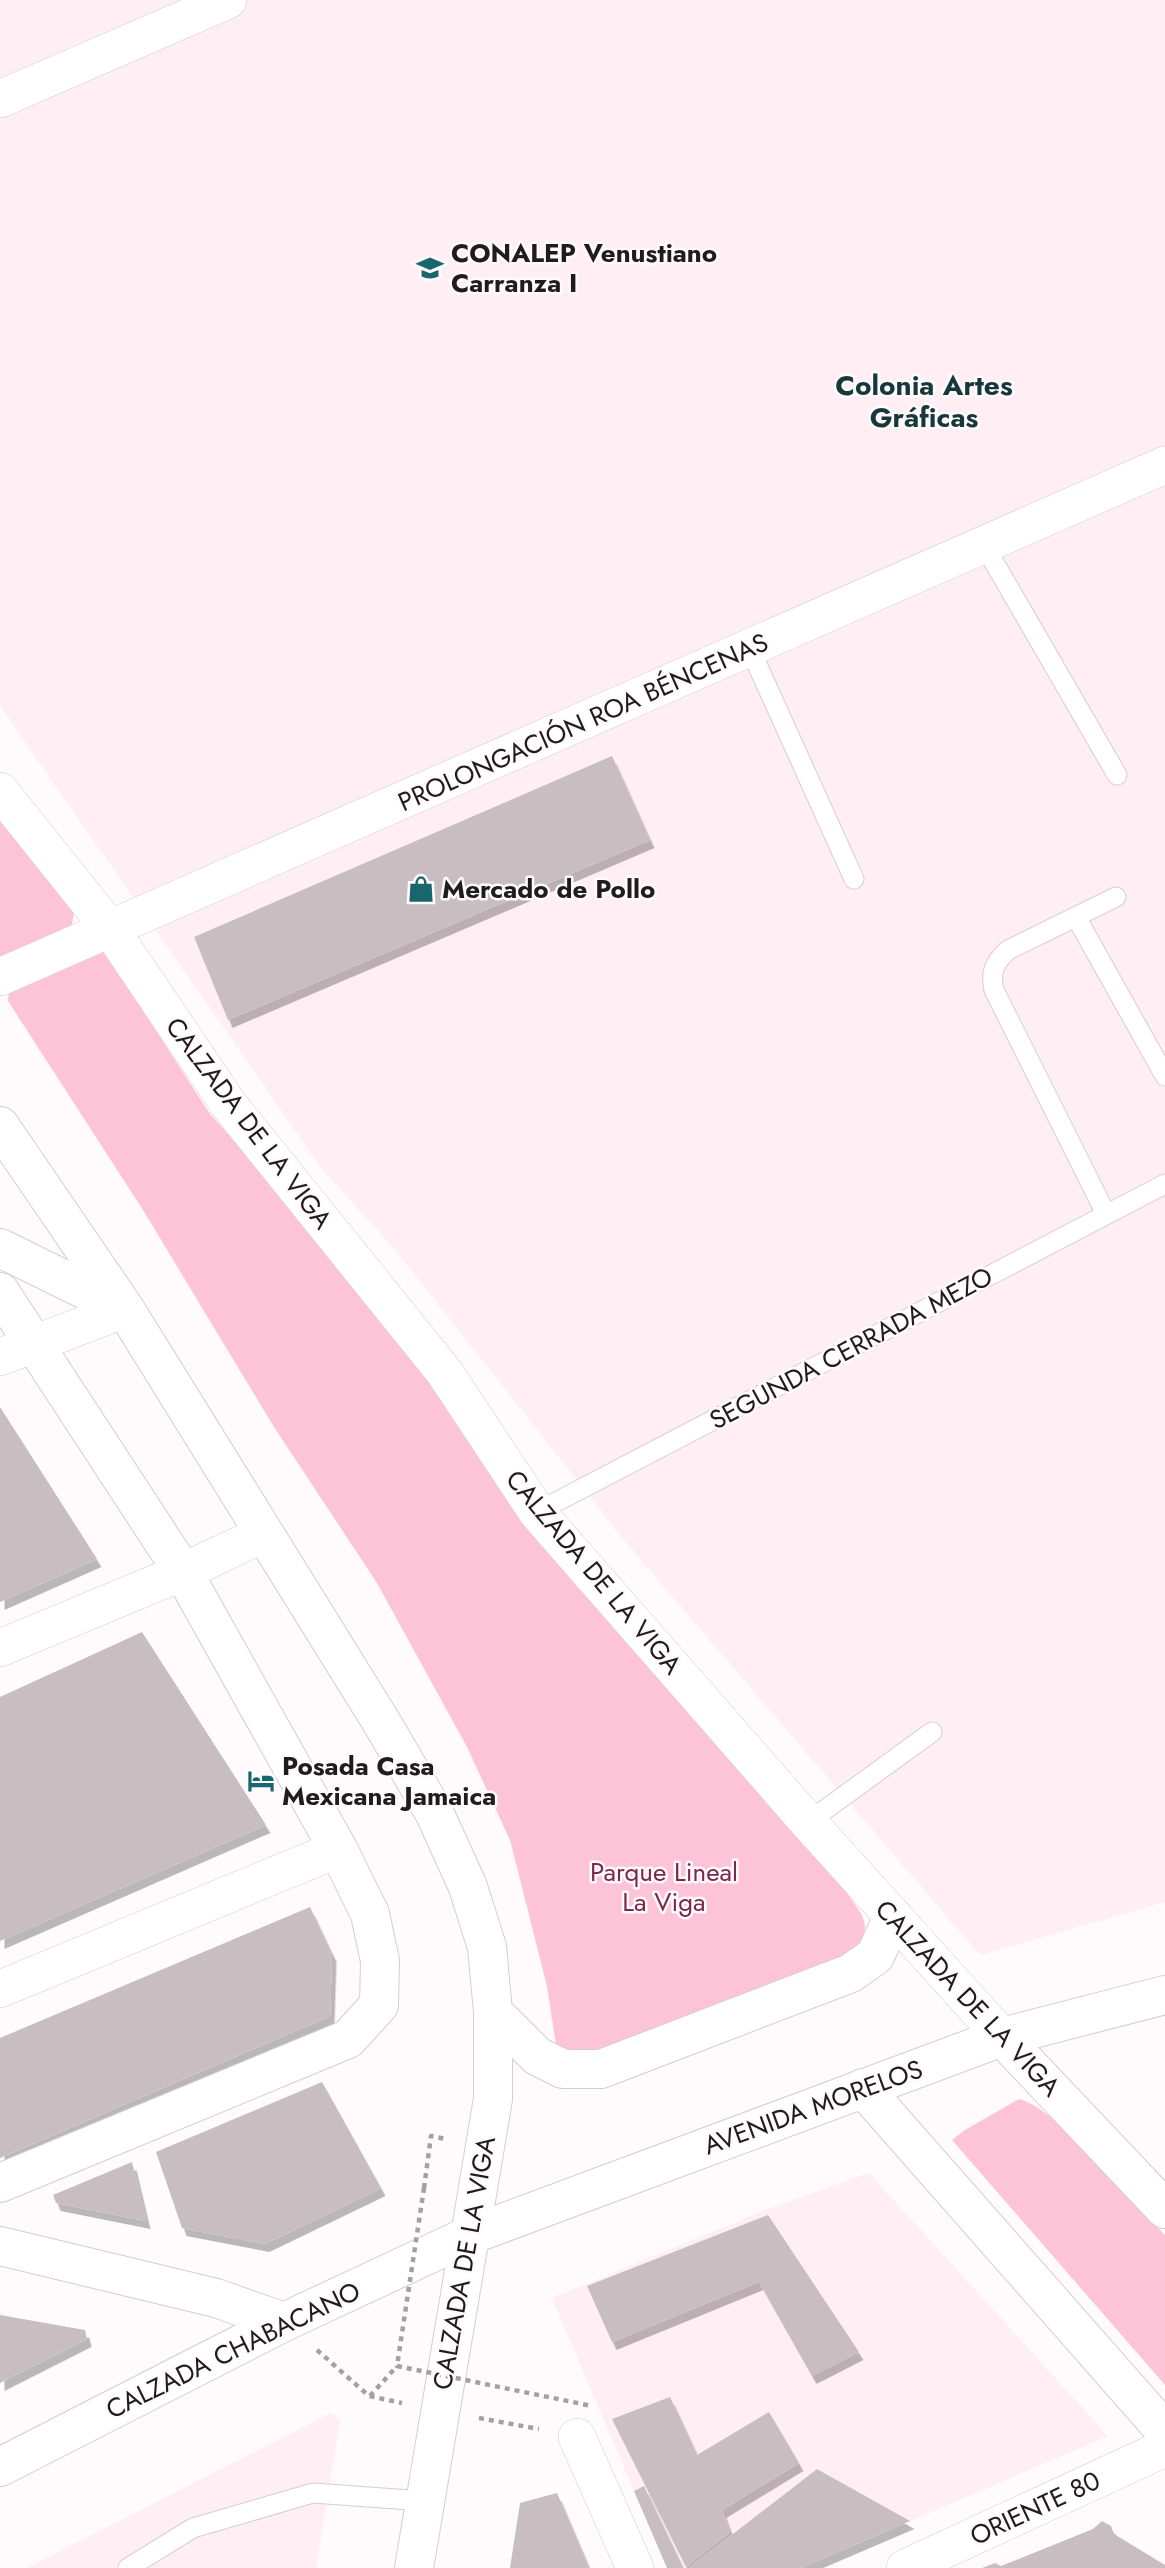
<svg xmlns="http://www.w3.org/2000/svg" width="1165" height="2568" font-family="Jost,sans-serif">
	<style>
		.built { fill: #ffeff4 }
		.green { fill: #fdc4d8 }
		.building { fill: #c8bdc1; filter: url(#shadow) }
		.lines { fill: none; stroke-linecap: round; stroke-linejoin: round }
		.lane-casing { stroke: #d7ccd0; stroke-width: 21 }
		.street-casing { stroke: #d7ccd0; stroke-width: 38 }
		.secondary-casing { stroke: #d7ccd0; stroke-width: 40 }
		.primary-casing { stroke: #d7ccd0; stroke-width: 40 }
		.path { stroke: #a4a0a1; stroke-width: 4.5; stroke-dasharray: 5 5; stroke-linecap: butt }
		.lane { stroke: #fff; stroke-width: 19 }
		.street { stroke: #fff; stroke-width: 37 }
		.secondary { stroke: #fff; stroke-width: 38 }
		.primary { stroke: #fff; stroke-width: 38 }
		.path-bridge { stroke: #a4a0a1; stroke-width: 4.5; stroke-dasharray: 5 5; stroke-linecap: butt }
		.labels { text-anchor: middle; stroke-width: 5; stroke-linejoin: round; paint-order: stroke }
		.poi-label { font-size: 26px; font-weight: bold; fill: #201c1e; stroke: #fffafb; text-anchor: start }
		.street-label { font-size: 26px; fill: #201c1e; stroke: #fffafb }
		.park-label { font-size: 26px; fill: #7b274e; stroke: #fffafb }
		.neighbourhood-label { font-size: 28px; font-weight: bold; fill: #16383c; stroke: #fffafb }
	</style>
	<defs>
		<filter id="shadow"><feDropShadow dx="4.5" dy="8" stdDeviation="0" flood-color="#0004"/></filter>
	</defs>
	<rect width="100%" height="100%" fill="#fffafb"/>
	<path class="built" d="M0 0H1165V1902L980 1955 627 1544 398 1253 321 1168 0 706Z
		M869 2173 1108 2436 910 2521 817 2469 716 2549 689 2568H683L644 2487 634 2491 552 2298 765 2210Z
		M331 2413 340 2420 316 2568H27Z"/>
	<path class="green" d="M0 811 76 903 70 935 0 961Z
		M103 949 210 1114 320 1238 407 1344 519 1517 577 1587 642 1651 705 1720 849 1896C870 1925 870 1927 850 1958L580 2057 556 2045 547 1986 510 1840 467 1747 377 1583 274 1427 143 1210 8 1001 9 991Z
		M1019 2099C1060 2110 1134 2201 1165 2235V2385L952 2140 965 2130Z"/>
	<path class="building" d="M612 756 650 840 228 1020 194 937Z
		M0 1407 97 1559 0 1602Z
		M142 1632 266 1825 0 1941V1697Z
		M310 1907 332 1954 330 2016 0 2158V2038Z
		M322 2082 381 2188 265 2244 182 2228 156 2152Z
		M132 2162 146 2221 56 2203 53 2195Z
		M768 2215 859 2352 812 2376 759 2282 612 2342 587 2286Z
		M0 2315 85 2330 87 2339 0 2383Z
		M670 2397 697 2455 769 2412 799 2463 722 2510 730 2532 686 2567 612 2419Z
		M817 2469 910 2521 800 2568H689Z
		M644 2486 683 2568H667L634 2491Z
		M557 2493 589 2568H510L520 2503Z
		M1102 2521 1111 2526 1114 2534 1165 2565V2568H982L995 2563 1001 2566 1093 2529Z"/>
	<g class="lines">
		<defs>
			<path id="lane" d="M984 545 1117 775
				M750 649 854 879
				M1076 917 1165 1076
				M1106 1214 994 990C990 972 994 963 1008 950L1116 897
				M537 1512 1165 1184
				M808 1822 932 1732
				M128 2568 193 2528 313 2493 424 2501"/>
			<path id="street" d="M0 99 228 0
				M0 791 111 930 229 1105 445 1373 537 1512 808 1822 1002 2037
				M0 977 1165 465
				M0 1357 125 1309
				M0 1648 183 1572 263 1534
				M0 1989 338 1849
				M577 2437 635 2568
				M905 2568 1165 2448"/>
			<path id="secondary" d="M0 1292 183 1572 338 1849 370 1914 380 1961 379 2005 348 2039 0 2183
				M1002 2037 1165 2209
				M863 2088 1165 2431
				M0 2246 216 2298 284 2322"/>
			<path id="primary" d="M0 1126 125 1309 382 1723 435 1814 468 1887 487 1947 493 2012V2099L414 2568
				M0 1248 124 1309
				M493 2012 537 2056 563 2069H601L851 1973 875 1956 893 1917
				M0 2467 284 2322 468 2236 1002 2037 1165 1995"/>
		</defs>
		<use href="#lane" class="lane-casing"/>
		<use href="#street" class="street-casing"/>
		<use href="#secondary" class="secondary-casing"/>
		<use href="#primary" class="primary-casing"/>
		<path class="path" d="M424 2188 431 2136 446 2139
			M317 2350 369 2396 402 2403
			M370 2396 397 2366
			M479 2418 539 2429"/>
		<use href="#lane" class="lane"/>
		<use href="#street" class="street"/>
		<use href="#secondary" class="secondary"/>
		<use href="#primary" class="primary"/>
		<path class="path-bridge" d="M424 2188 397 2366 592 2406"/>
	</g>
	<defs>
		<symbol id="school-bare" viewBox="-9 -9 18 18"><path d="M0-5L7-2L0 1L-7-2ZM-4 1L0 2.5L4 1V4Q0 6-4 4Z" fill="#19666e" stroke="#fffafb" stroke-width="2.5" paint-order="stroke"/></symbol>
		<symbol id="shop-bare" viewBox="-9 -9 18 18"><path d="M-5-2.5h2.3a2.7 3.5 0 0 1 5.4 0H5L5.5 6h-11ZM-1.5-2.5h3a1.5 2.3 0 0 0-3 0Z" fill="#19666e" stroke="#fffafb" stroke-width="2.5" paint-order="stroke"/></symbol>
		<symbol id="hotel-bare" viewBox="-9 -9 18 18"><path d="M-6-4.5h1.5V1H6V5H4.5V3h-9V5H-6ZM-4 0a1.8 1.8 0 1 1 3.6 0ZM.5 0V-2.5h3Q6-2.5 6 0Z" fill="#19666e" stroke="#fffafb" stroke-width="2.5" paint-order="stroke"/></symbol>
	</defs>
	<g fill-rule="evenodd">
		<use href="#school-bare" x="411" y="249" width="38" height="38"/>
		<use href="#shop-bare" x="402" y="870" width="38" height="38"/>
		<use href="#hotel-bare" x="242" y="1762" width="38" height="38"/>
	</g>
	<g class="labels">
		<g class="poi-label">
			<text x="451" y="262">CONALEP Venustiano<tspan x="451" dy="30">Carranza I</tspan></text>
			<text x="442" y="898">Mercado de Pollo</text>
			<text x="282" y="1775">Posada Casa<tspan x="282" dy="30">Mexicana Jamaica</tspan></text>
		</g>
		<g class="street-label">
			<text transform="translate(583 722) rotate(-24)" y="9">PROLONGACIÓN ROA BÉNCENAS</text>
			<text transform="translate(249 1123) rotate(53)" y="9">CALZADA DE LA VIGA</text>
			<text transform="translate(851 1348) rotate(-28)" y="9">SEGUNDA CERRADA MEZO</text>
			<text transform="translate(594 1572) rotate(50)" y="9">CALZADA DE LA VIGA</text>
			<text transform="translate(968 1998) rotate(47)" y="9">CALZADA DE LA VIGA</text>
			<text transform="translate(813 2107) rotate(-20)" y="9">AVENIDA MORELOS</text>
			<text transform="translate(464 2263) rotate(-80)" y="9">CALZADA DE LA VIGA</text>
			<text transform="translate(233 2350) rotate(-26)" y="9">CALZADA CHABACANO</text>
			<text transform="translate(1035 2508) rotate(-25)" y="9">ORIENTE 80</text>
		</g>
		<g class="park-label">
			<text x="664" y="1881">Parque Lineal<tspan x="664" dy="30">La Viga</tspan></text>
		</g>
		<g class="neighbourhood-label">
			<text x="924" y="395">Colonia Artes<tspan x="924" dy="32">Gráficas</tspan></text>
		</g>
	</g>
</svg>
